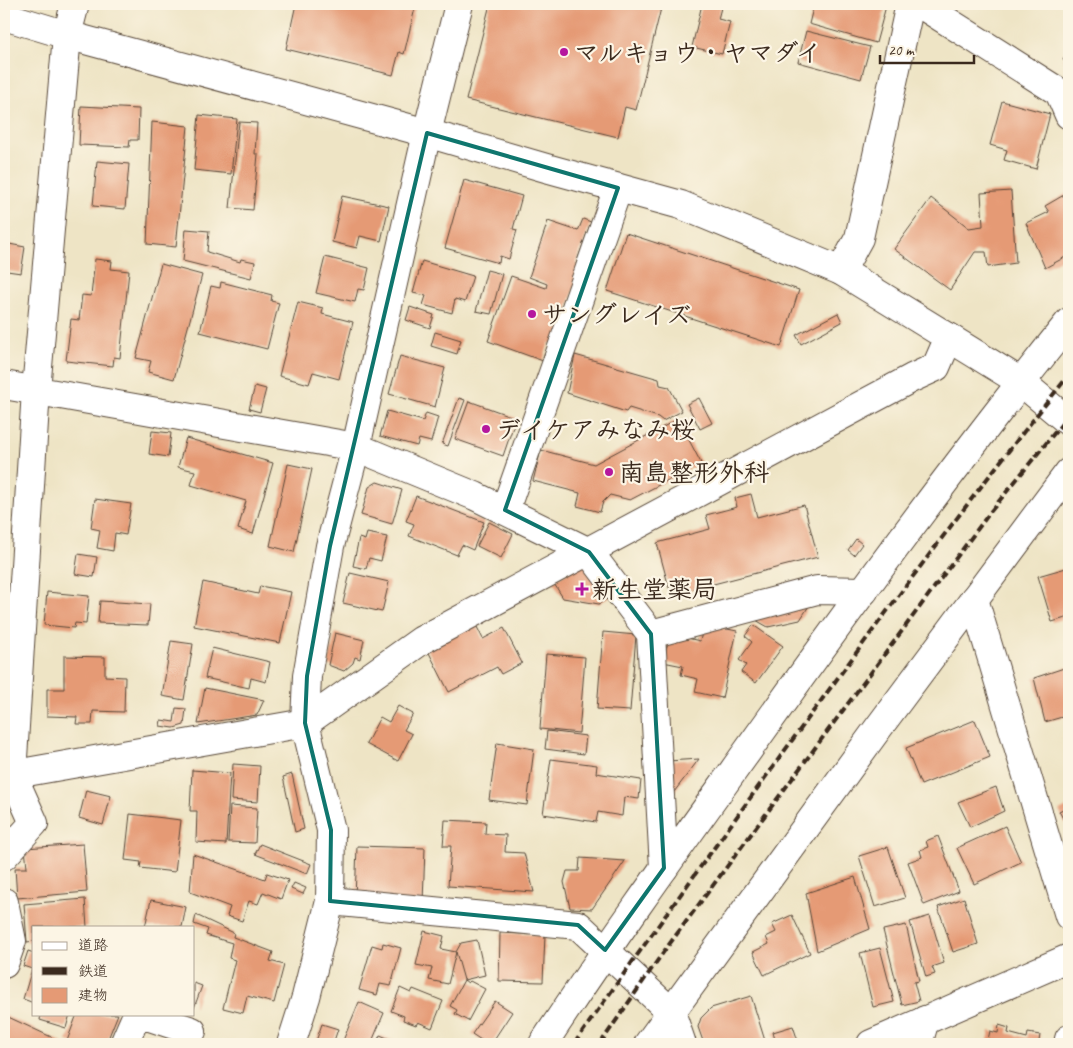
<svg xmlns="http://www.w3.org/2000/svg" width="1073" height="1048" font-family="Caveat,'Klee One',sans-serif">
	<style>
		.building { fill: #e59a75 }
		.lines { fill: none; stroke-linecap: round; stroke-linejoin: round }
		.street-casing { stroke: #564637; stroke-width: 30 }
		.secondary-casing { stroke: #564637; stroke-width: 30 }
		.street { stroke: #fff; stroke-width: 28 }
		.secondary { stroke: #fff; stroke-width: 28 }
		.rail { stroke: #3b2a1e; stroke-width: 4; stroke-dasharray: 8 4; stroke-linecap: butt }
		.marked { fill: none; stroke: #0f766e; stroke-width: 4; stroke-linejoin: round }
		.poi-dot { fill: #b5179e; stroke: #fcf5e5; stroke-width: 2 }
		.labels { text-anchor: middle; stroke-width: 4.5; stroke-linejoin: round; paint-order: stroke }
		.poi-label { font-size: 25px; font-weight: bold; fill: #3b2a1e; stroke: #fcf5e5; text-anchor: start }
	</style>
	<rect width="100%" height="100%" fill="#fcf5e5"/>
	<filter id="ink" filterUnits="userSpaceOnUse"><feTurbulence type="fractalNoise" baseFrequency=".02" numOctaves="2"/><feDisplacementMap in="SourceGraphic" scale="10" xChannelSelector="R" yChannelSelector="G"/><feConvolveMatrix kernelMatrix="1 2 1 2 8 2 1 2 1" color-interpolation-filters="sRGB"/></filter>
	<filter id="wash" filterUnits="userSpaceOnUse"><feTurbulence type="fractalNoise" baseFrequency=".0096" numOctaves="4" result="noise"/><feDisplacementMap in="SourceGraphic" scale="20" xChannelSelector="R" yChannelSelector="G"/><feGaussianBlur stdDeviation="1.12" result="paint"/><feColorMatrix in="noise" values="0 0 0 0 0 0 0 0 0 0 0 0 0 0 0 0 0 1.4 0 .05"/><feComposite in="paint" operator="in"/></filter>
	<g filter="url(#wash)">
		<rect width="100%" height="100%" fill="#eee4c5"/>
		<g id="blocks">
			<path class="building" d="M296 4H416L404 54 399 52 393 75 286 49Z
				M490 4H662L636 110 625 107 618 137 466 100Z
				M702 4H722L718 19 730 22 722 54 692 47Z
				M814 4H877L886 6 876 43 809 24Z
				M806 31 870 47 861 79 798 62Z
				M1069 50V64L1063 60Z
				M1002 101 1050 114 1036 169 1004 160 1007 150 990 145Z
				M81 106 139 109 138 140H130L129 147 79 145Z
				M199 115 237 119 231 174 194 170Z
				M152 122 188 126 176 247 147 244Z
				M239 122 257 123 255 154H258L253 210 230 208Z
				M97 161 129 164 125 209 93 206Z
				M464 180 522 196 513 229 517 230 509 259 500 256 499 263 445 248Z
				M1011 191 1016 263 988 267 986 252H975L950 290 894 249 931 198 969 228 983 226 981 193Z
				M1069 192V255L1045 268 1026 223 1049 212 1045 206Z
				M342 196 389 206 381 241 360 236 357 248 332 242Z
				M583 219 591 222 576 264 582 267 555 344 549 343 543 361 488 341 511 276 546 288 547 284 529 277 548 221 578 231Z
				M186 229 209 231 207 252 240 262 241 259 255 262 251 278 183 261Z
				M626 233 799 290 781 347 607 291Z
				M4 243 25 247 21 273 7 271 5 282Z
				M325 257 369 268 364 290 358 289 355 302 316 293Z
				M95 259 112 261 111 269 129 271 120 358 114 357 113 366 66 361 71 319 79 320 82 295 91 296Z
				M422 261 473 276 465 302 455 299 452 313 423 305 426 296 413 293Z
				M161 264 202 275 174 379 148 372 151 361 136 358Z
				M487 270 502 274 491 314 476 311Z
				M221 282 272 295 271 301 279 303 267 349 200 332 211 286 220 288Z
				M298 302 323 308 322 314 353 322 339 379 313 372 309 384 279 376Z
				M410 307 434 315 430 328 406 320Z
				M838 313 842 322 801 344 796 335Z
				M435 332 461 340 457 354 431 346Z
				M575 355 659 379 660 385 669 387 682 411 663 421 658 417 629 408 626 412 567 393Z
				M400 356 445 368 435 407 389 394Z
				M255 386 266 389 260 412 249 409Z
				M459 398 465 400 448 446 442 444Z
				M699 398 712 423 700 429 687 404Z
				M469 401 516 418 503 456 455 439Z
				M387 411 423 421 426 413 438 417 431 442 419 439 417 446 380 436Z
				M678 419 701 463 630 500 610 495 603 502 600 512 577 506 580 493 533 481 541 450 594 464Z
				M152 431 171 433 168 457 149 454Z
				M186 438 273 463 253 534 238 529 246 501 191 485 195 471 178 467Z
				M288 464 312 469 294 552 270 546Z
				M377 482 402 490 392 524 361 515 369 487Z
				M751 494 757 517 804 505 818 557 671 595 657 543 710 529 706 515 737 507 735 498Z
				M416 496 484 522 473 550 462 545 457 555 409 536 414 524 406 521Z
				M95 499 131 504 126 535 115 533 113 551 97 548 100 530 91 528Z
				M489 522 513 534 501 558 477 546Z
				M367 533 387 537 381 561 369 558 366 569 353 566 359 538 365 540Z
				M856 539 862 544 854 555 848 550Z
				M78 554 97 557 94 577 75 574Z
				M583 561 611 596 599 604 563 598 553 582Z
				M1066 568 1069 578V617L1052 622 1038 576Z
				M350 573 389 582 382 612 343 603Z
				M203 582 258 594 260 586 291 592 280 643 194 626Z
				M47 592 89 596 86 624 75 623 74 628 44 625Z
				M100 601 150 604 148 625 98 623Z
				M812 601 800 620 768 627 754 619Z
				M473 619 483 639 504 628 522 663 501 674 497 667 449 692 425 645Z
				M704 624 737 631 722 698 695 692 698 679 681 675 683 666 663 662 670 634 700 641Z
				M753 625 783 646 756 683 741 672 746 665 739 660 752 642 745 636Z
				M603 632 636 635 630 711 597 709Z
				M335 633 364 640 360 659 355 657 353 663 344 671 328 665Z
				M171 641 193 644 184 700 162 696Z
				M212 648 270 662 266 682 251 678 249 688 205 678Z
				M546 654 585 657 579 733 540 729Z
				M64 656 105 657V676L125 677 124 712 93 711 92 724H76L77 717 47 716V689H64Z
				M1067 667 1069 674V715L1045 722 1034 678Z
				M205 688 264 700 257 715 198 724Z
				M398 706 413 714 404 730 412 734 398 761 366 744 380 717 389 722Z
				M176 708 186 709 184 725 174 728 160 726 161 720 174 722Z
				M975 720 990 757 921 785 906 748Z
				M547 731 586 736 584 754 545 749Z
				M497 743 534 749 527 805 489 800Z
				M551 759 597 765 596 773 641 780 639 799 624 797 622 816 598 812 596 822 543 814Z
				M699 759 671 796 668 761Z
				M233 764 260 766 258 802 231 800Z
				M192 770 230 773 226 844 196 842 197 811H190Z
				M292 774 304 829 295 832 283 777Z
				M996 787 1004 811 970 827 958 802Z
				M86 790 111 796 103 825 79 818Z
				M230 806 257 808 255 843 228 842Z
				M1069 806V830L1059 811Z
				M130 814 181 820 175 872 140 868 141 862 125 860Z
				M445 820 486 822 485 834 506 835 505 852 524 853 534 892 448 886 451 846H443Z
				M1005 826 1021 862 974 884 957 848Z
				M938 836 959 891 924 905 908 862 922 857 920 850 928 847 926 841Z
				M83 844 87 892 17 898 15 868H27L25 848Z
				M260 844 311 864 307 874 255 854Z
				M357 846 425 848 423 902 355 899Z
				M888 847 905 898 875 907 859 856Z
				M193 854 265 879 267 873 288 880 281 899 263 892 258 904 249 901 242 921 227 916 230 907 190 892Z
				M580 858 625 861 592 909 570 908 564 882 567 871H579Z
				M855 877 870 929 817 951 806 893Z
				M294 883 306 888 303 894 291 889Z
				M964 898 978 944 953 952 938 907Z
				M85 899 87 927H34V941L27 942 24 904Z
				M151 900 186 907 182 927H145Z
				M196 915 234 933 233 937 273 952 270 961 284 965 274 1003 247 996 243 1013 223 1008 235 960 229 958 232 943 206 935 208 929 194 924Z
				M792 915 810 953 764 975 753 952 769 944 766 937 776 932 772 924Z
				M930 916 944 963 932 967 935 974 926 977 910 922Z
				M906 925 919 981 914 982 919 1001 902 1005 883 930Z
				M424 931 444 936 441 949 456 952 448 984 429 980 432 968 416 965Z
				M500 933 545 935 543 982 499 981Z
				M477 940 485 975 464 980 468 983 470 981 485 989 468 1021 455 1014 457 1010 450 1006 464 980 456 952 461 943Z
				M383 943 401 948 391 986 380 984 377 995 359 990 372 945 382 948Z
				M880 948 894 1002 873 1007 860 953Z
				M28 951 34 953V1003L23 999 32 969 23 966Z
				M194 983 202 986 194 1008Z
				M400 988 411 993 413 989 443 1001 432 1028 418 1022 416 1025 403 1020 404 1016 391 1011Z
				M751 996 766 1044H704L698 1027 701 1018 711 1008Z
				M495 1001 512 1012 491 1044H487L472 1034Z
				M359 1002 384 1013 371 1044H345L342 1043Z
				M41 1014H70L66 1028 40 1020Z
				M77 1014H118L106 1044H76L67 1041Z
				M4 1015 62 1042 61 1044H4Z
				M322 1024 338 1029 333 1044H315Z
				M999 1025 1009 1028 1008 1033 1027 1038 1028 1033 1040 1035 1039 1041H1042L1041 1044H987L990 1031 998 1033Z
				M793 1026 798 1041 787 1044H776L773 1032Z
				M380 1035 402 1044H376Z"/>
		</g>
	</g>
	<g filter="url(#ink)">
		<use href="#blocks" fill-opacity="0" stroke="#564637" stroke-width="1"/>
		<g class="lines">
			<defs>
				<path id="street" d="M920 4 1059 92 1069 115
					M841 271 859 238 910 4
					M4 385 356 447 475 496 589 552 651 634 817 590 864 591
					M505 510 618 188
					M974 599 1069 916
					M651 634 664 868
					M4 776 305 723 422 640 912 378 936 367 949 337
					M4 856 34 823 12 774 36 390 67 35 75 4
					M330 901 578 925 671 1012 682 1044
					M4 902 12 941 4 964
					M141 1014 192 1031
					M124 1044 137 1014
					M918 1044 925 1020
					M1068 1044 1069 1039"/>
				<path id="secondary" d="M4 16 67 35 427 133 546 168 681 205 841 271 1021 382 1069 422
					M291 1044 306 997 330 901 331 830 305 723 307 676 330 546 356 447 427 133 459 4
					M543 1044C612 939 686 837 759 735 859 595 961 456 1069 322
					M648 1044 879 727 1069 472
					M871 1044 1069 958"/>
			</defs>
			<use href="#street" class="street-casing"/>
			<use href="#secondary" class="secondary-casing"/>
			<use href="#street" class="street"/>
			<use href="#secondary" class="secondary"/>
			<path class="rail" d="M574 1044C656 928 739 813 823 698 903 589 984 480 1069 375
				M600 1044 662 954 991 511 1069 415"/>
		</g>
	</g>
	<path class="marked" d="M427 133 618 188 505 510 589 552 651 634 664 868 605 950 578 925 330 901 331 830 305 723 307 676 330 546Z"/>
	<g class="poi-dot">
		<circle cx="564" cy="52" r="5"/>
		<circle cx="532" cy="314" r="5"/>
		<circle cx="486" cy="429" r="5"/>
		<circle cx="609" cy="472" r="5"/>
		<path d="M579.5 581.5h5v5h5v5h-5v5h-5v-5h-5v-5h5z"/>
	</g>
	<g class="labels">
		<g class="poi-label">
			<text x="574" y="61">マルキョウ・ヤマダイ</text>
			<text x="542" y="323">サングレイズ</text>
			<text x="496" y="438">デイケアみなみ桜</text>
			<text x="619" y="481">南島整形外科</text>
			<text x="592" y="598">新生堂薬局</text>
		</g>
	</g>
	<rect width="1073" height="1048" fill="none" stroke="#fcf5e5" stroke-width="20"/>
	<rect x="32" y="926" width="162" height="90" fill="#fcf5e5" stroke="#afa495"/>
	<rect x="42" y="942" width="25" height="8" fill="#ffffff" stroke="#afa495"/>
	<text x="78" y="950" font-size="15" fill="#3b2a1e">道路</text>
	<rect x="42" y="967" width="25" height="8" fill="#3b2a1e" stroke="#afa495"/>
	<text x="78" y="976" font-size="15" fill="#3b2a1e">鉄道</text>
	<rect x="42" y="988" width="25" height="15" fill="#e59a75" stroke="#afa495"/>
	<text x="78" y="1000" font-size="15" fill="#3b2a1e">建物</text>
	<path d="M880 55v8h94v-8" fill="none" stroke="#3b2a1e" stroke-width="2.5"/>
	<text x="888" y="55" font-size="15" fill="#3b2a1e" stroke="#fcf5e5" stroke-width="4" paint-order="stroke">20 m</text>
</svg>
